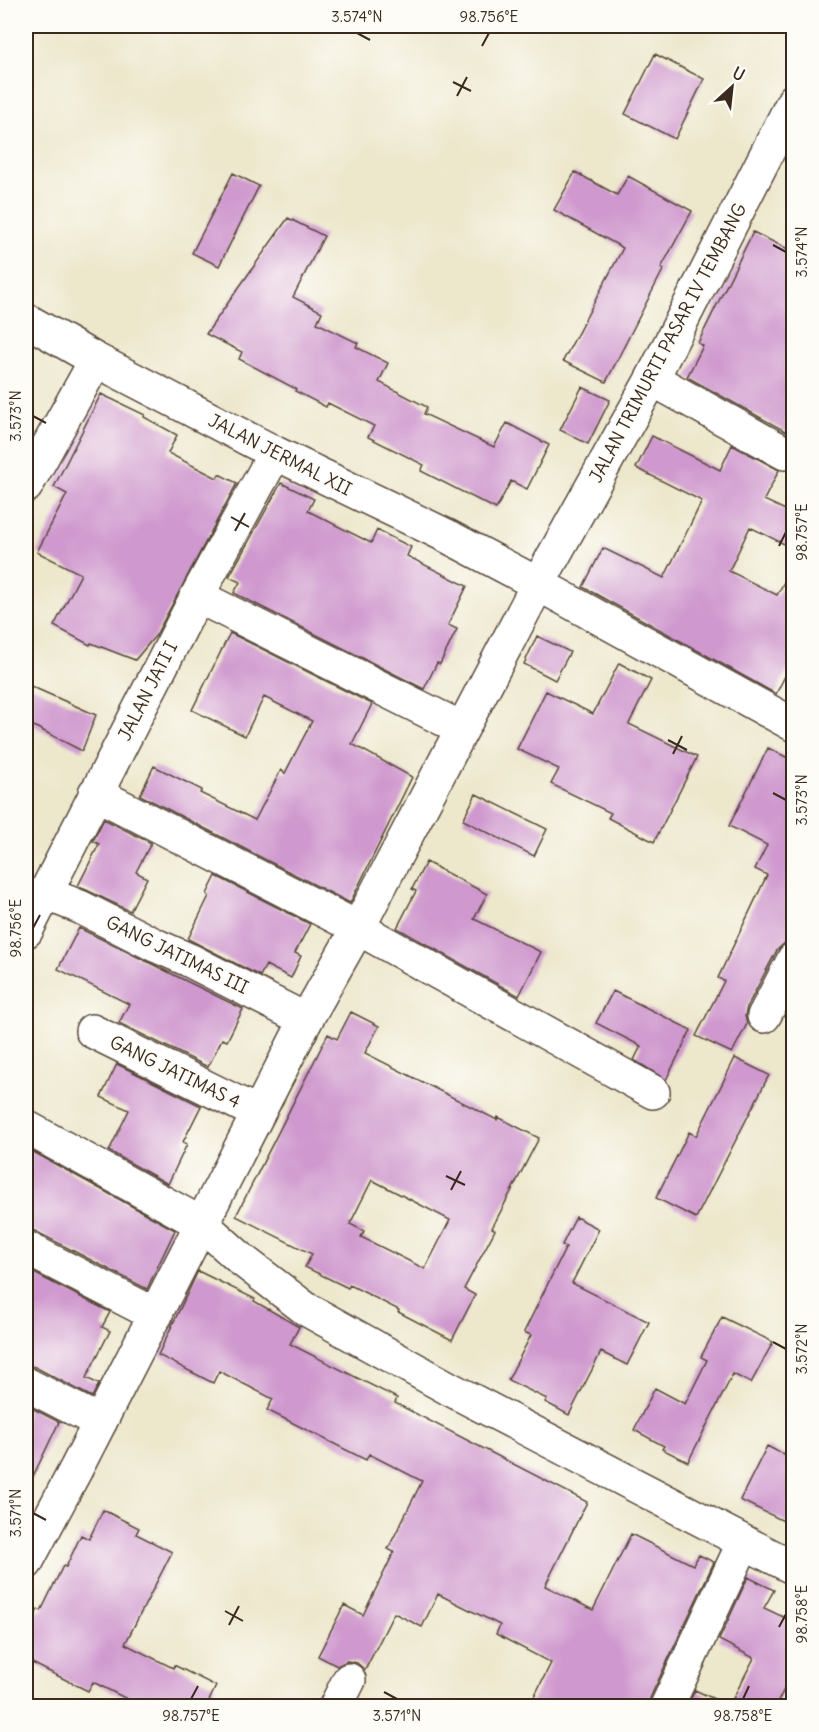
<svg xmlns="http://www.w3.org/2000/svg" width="819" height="1732" font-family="Delius,sans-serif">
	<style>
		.building { fill: #cf98ce; fill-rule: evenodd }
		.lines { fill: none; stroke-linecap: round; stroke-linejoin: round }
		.minor-casing { stroke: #564638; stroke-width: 36 }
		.tertiary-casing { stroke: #564638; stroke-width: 36 }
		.minor { stroke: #fff; stroke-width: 33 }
		.tertiary { stroke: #fff; stroke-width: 33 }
		.ticks { fill: none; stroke: #3b2a1e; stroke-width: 2 }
		.labels { text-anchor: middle; stroke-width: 4.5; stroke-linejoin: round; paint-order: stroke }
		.street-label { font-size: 18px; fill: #3b2a1e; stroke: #fdfcf7 }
		.neatline { fill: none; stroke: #3b2a1e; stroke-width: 2 }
		.ticks-label { font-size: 15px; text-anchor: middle; fill: #3b2a1e }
	</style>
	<rect width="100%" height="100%" fill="#fdfcf7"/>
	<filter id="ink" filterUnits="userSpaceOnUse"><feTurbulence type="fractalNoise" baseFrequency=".0167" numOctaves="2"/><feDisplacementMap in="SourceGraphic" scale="12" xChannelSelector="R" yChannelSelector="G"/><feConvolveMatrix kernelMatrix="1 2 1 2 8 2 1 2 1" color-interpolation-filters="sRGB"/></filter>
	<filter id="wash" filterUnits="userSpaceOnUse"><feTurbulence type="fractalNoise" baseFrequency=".008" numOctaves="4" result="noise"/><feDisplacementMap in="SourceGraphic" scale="24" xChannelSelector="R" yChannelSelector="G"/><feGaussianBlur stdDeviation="1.35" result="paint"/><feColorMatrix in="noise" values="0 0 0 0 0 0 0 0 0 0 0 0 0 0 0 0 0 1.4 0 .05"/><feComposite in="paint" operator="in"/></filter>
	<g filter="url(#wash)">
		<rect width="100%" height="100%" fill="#ede7cc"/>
		<g id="blocks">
			<path class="building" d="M655 54 704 79 675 139 625 114Z
				M575 172 617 195 628 176 692 211 661 268 663 270 606 382 563 361 623 248 554 210Z
				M233 173 259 186 219 266 192 253Z
				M288 218 324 236 293 297 322 312 317 323 358 343 356 347 388 363 379 382 427 407 424 414 494 447 507 423 549 445 527 489 511 481 496 509 421 471 424 465 368 437 374 426 328 403 326 407 295 391 296 389 239 359 242 352 206 334Z
				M753 232 794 252V436L687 377 703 346 698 343Z
				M582 387 610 400 588 444 560 430Z
				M101 394 145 415 144 417 177 435 168 453 217 478 219 474 237 483 156 635 135 660 91 643 90 645 54 626 81 574 37 552 67 494 54 487Z
				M652 436 720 470 732 445 779 470 764 500 794 514V549L750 527 729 571 777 595 794 564V658L776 694 583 587 603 548 664 578 702 501 636 468Z
				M281 483 314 499 308 511 371 543 377 530 411 547 407 556 467 586 448 625 457 629 440 664 437 663 424 689 234 593 240 582 229 577Z
				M230 633 372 704 352 744 412 777 350 903 140 795 154 766 202 790 200 793 255 820 281 770 285 773 312 721 264 697 245 736 192 710Z
				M537 636 570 652 555 680 524 664Z
				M619 663 651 680 629 724 697 757 654 842 608 818 611 813 551 784 559 769 517 749 546 691 593 714Z
				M26 684 96 715 82 751 26 722Z
				M768 748 794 761V940L785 943 777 950 747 1007 745 1016 747 1024 732 1053 696 1036 724 981 718 978 767 875 755 869 767 845 729 826Z
				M476 794 547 829 534 856 463 820Z
				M104 819 151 843 136 872 147 878 130 911 78 886 99 844 93 841Z
				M426 862 487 894 474 919 541 952 519 996 397 928 416 891 412 889Z
				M216 876 310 924 295 953 301 956 291 978 266 965 260 976 188 939 209 896 207 894Z
				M79 928 243 1009 227 1041 222 1039 208 1067 119 1023 129 1004 58 969Z
				M613 991 691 1030 666 1080 634 1060 641 1046 596 1023Z
				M351 1012 379 1026 365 1053 497 1120 498 1117 539 1138 492 1228 495 1230 464 1289 475 1295 452 1340 398 1312 399 1310 350 1285 348 1288 305 1267 312 1254 236 1216 328 1034 337 1039ZM372 1180 450 1220 425 1269 361 1237 364 1231 350 1224Z
				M735 1058 769 1075 696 1218 656 1198 689 1132 696 1136Z
				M117 1064 201 1106 183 1142 187 1144 168 1184 109 1151 129 1110 101 1097Z
				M26 1148 175 1230 147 1289 35 1231 26 1229Z
				M576 1217 599 1229 572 1283 649 1322 627 1365 601 1352 569 1415 545 1402 547 1399 508 1380 531 1335 524 1332 566 1247 562 1245Z
				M26 1269 110 1312 102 1327 110 1331 86 1378 99 1384 92 1397 35 1367 26 1365Z
				M198 1271 255 1299 254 1301 299 1327 290 1344 397 1398 395 1403 587 1502 545 1586 593 1610 631 1534 693 1565 699 1555 714 1562 650 1698 648 1707H529L551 1663 496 1634 500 1625 438 1594 422 1627 394 1613 365 1670 357 1663 347 1661 337 1666 318 1656 344 1605 363 1615 394 1552 388 1549 422 1481 369 1454 366 1460 267 1410 273 1399 219 1371 213 1383 158 1355Z
				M722 1317 773 1342 751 1383 733 1374 688 1462 662 1449 664 1446 634 1430 655 1388 685 1404 707 1360 701 1357Z
				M26 1405 59 1422 26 1491Z
				M767 1446 794 1460V1526L740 1500Z
				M103 1510 139 1528 136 1534 172 1552 125 1644 173 1668 174 1665 216 1686 206 1707H143L93 1682 88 1691 26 1660V1635L38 1609 41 1611 63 1566 66 1567 81 1535 89 1539Z
				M748 1577 774 1590 764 1608 794 1622V1670L775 1707H687L695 1690 729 1706 754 1658 719 1640Z"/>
		</g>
	</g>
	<g filter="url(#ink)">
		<use href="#blocks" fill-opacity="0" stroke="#564638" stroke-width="1.5"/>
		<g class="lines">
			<defs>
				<path id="minor" d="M26 320 96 360 275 453 447 536 538 584
					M652 379 785 453
					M26 486 96 360
					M197 596 461 728
					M95 793 358 928 653 1092
					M45 893 80 907 157 946 189 960 306 1020
					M26 931 197 596 275 453
					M764 1016 794 959
					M92 1031 258 1113
					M26 1127 202 1224 242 1260 306 1309 450 1389 794 1568
					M26 1248 156 1315
					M26 1384 100 1422
					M336 1706 349 1680
					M667 1706 744 1542"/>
				<path id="tertiary" d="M538 584 794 725
					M26 1563 76 1469 306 1020 358 928 538 584 652 379 794 100"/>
			</defs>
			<use href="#minor" class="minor-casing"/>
			<use href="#tertiary" class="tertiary-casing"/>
			<use href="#minor" class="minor"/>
			<use href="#tertiary" class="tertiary"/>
		</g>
	</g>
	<path class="ticks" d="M357 33 370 40M482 46 489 33M453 82 471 91M457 96 467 77M773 245 786 252M33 416 46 423M231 517 249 527M235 531 245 513M779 546 786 532M668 740 687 750M673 754 682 736M773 793 786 800M33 928 40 915M446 1176 465 1185M451 1190 461 1171M773 1342 786 1349M33 1513 46 1520M225 1611 243 1621M229 1625 239 1606M779 1627 786 1614M384 1692 397 1699M191 1699 198 1686M743 1699 749 1686"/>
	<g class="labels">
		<g class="street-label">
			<text transform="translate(668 343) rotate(-62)" y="6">JALAN TRIMURTI PASAR IV TEMBANG</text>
			<text transform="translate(280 455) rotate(27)" y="6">JALAN JERMAL XII</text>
			<text transform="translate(148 691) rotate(-63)" y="6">JALAN JATI I</text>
			<text transform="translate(177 955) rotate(26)" y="6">GANG JATIMAS III</text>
			<text transform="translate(175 1072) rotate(26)" y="6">GANG JATIMAS 4</text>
		</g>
	</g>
	<rect width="819" height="1732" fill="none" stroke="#fdfcf7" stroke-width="66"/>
	<g transform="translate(732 87) rotate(27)" stroke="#fdfcf7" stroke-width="4.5" paint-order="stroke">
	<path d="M0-4.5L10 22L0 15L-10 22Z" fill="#3b2a1e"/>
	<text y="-9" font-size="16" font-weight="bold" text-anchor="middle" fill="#3b2a1e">U</text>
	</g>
	<rect x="33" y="33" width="753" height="1666" class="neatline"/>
	<g class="ticks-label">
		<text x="357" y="22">3.574°N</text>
		<text x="489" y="22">98.756°E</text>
		<text transform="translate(802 252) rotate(-90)" y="5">3.574°N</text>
		<text transform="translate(16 416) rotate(-90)" y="5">3.573°N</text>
		<text transform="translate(802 532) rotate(-90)" y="5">98.757°E</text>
		<text transform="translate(802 800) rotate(-90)" y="5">3.573°N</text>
		<text transform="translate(16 928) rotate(-90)" y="5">98.756°E</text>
		<text transform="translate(802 1349) rotate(-90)" y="5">3.572°N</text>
		<text transform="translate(16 1513) rotate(-90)" y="5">3.571°N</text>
		<text transform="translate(802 1614) rotate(-90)" y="5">98.758°E</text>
		<text x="191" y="1721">98.757°E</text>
		<text x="397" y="1721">3.571°N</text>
		<text x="743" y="1721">98.758°E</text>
	</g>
</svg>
